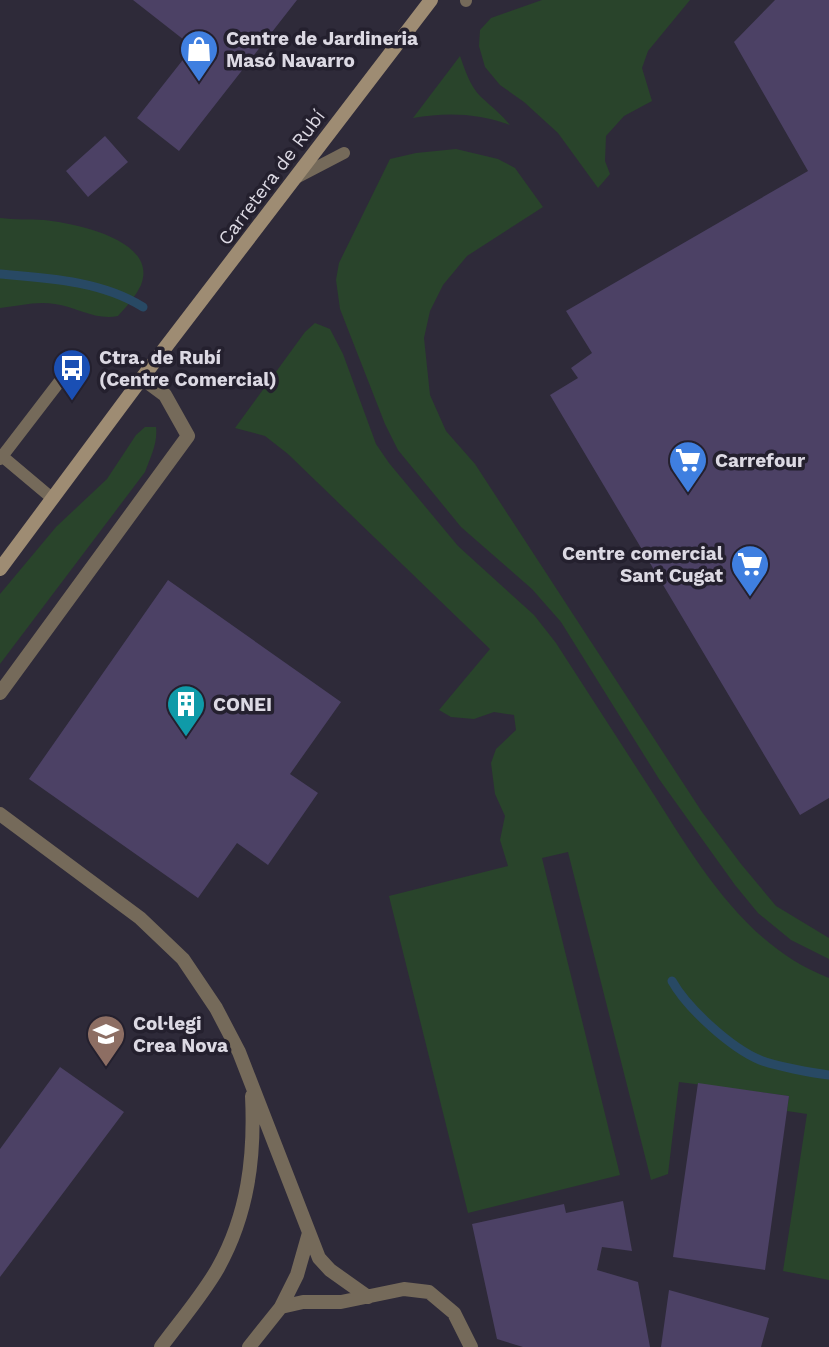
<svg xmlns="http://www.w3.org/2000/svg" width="829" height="1347" font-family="'Work Sans',sans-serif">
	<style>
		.green { fill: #29442b }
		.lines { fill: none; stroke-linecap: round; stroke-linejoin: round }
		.stream { stroke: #284964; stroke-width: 9 }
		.building { fill: #4c4165 }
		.service { stroke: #756a5a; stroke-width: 12 }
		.minor { stroke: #756a5a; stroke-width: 14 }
		.secondary { stroke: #9e8c73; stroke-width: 14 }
		.labels { text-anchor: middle; stroke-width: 7; stroke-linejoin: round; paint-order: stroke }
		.poi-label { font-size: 19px; font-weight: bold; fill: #dcd9e3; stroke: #24202e; text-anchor: start }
		.street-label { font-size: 19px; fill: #dcd9e3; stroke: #24202e }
	</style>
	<rect width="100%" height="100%" fill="#2e2a39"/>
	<path class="green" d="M542 0H690L648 51 642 68 652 101 624 116 606 136 605 161 610 174 598 188 558 133 524 102 500 85 485 67 479 46 480 30 491 18Z
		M460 56C465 70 470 86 481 97 491 106 501 114 510 125 478 113 446 112 413 118Z
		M456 149 498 159 515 168 543 207 467 256 443 285 430 311 424 338 430 395 446 431 475 464 702 812 741 864 776 906 829 938V959L791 940 758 913 735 885 659 779 561 622 532 589 461 527 398 450 385 424 340 309 336 280 339 263 390 159 416 153Z
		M0 218C15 220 29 219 44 220 72 223 159 239 141 285 136 296 126 307 118 316 97 321 76 307 55 304 36 301 19 306 0 308Z
		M315 323 330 329 343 354 376 444 389 463 458 546 534 615 556 643C587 691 618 739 649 787 696 860 743 945 829 978V1280L783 1271 807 1114 787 1111 789 1096 679 1082 668 1174 651 1180 568 852 542 858 620 1175 468 1213 389 896 508 866 500 840 505 816 495 794 491 763 496 749 516 730 514 715 494 712 474 719 451 717 439 710 490 649 288 454 265 436 235 428 305 332Z
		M145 427H156C158 443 150 458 145 472L0 664V594L56 527 107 479 136 435Z"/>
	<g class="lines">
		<path class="stream" d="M0 274C48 278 102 281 143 307
			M672 981C687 1008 731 1048 760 1060 775 1066 812 1073 829 1075"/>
	</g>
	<path class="building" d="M133 0H297L179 151 137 118 193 47Z
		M775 0H829V798L800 815 550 395 578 378 571 368 592 353 566 311 808 171 734 42Z
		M105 136 128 162 88 197 66 171Z
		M168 580 341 702 290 774 318 793 268 865 237 843 198 898 29 779Z
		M60 1067 124 1112 0 1277V1149Z
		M698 1083 789 1096 765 1270 673 1257Z
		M623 1201 632 1251 602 1247 597 1270 638 1282 650 1347H523L497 1339 472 1224 564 1204 566 1213Z
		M669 1290 769 1318 761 1347H661Z"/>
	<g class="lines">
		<path class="service" d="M466 1V0
			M296 178 344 153
			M2 456 53 499
			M0 459 73 364"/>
		<path class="minor" d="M0 693 188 436 165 395 142 378
			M0 814 140 918 183 959 216 1008 239 1052 319 1258 330 1270 368 1297
			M281 1307 297 1275 309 1233
			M161 1347C180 1321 202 1296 218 1268 248 1214 255 1157 252 1096
			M249 1347 281 1307 303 1302H341L404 1289 429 1292 454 1313 471 1347"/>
		<path class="secondary" d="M0 569 142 378 431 0"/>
	</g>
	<defs>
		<symbol id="shop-pin" viewBox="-11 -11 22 30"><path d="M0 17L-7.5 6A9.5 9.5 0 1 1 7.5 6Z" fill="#3f7fe0" stroke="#24202e"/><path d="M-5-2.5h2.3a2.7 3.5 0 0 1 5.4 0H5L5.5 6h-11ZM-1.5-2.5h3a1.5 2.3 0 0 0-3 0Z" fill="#fff"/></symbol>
		<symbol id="bus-pin" viewBox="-11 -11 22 30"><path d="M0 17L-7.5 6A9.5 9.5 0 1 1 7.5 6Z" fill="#1a4fb4" stroke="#24202e"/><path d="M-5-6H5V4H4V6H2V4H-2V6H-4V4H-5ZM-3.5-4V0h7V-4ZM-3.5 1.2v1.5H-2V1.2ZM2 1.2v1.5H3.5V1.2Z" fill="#fff"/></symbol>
		<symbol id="supermarket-pin" viewBox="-11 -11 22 30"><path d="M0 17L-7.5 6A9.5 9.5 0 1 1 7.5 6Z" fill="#3f7fe0" stroke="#24202e"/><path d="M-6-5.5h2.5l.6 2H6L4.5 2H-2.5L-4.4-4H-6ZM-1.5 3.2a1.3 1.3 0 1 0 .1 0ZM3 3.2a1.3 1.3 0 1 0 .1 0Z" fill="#fff"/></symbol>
		<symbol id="building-pin" viewBox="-11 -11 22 30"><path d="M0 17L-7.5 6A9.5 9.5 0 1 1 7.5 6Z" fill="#0f9aa8" stroke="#24202e"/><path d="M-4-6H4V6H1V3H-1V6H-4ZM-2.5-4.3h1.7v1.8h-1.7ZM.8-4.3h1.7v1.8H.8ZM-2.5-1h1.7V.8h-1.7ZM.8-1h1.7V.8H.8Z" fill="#fff"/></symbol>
		<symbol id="school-pin" viewBox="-11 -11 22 30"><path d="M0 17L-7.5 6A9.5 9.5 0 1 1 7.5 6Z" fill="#8d6e63" stroke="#24202e"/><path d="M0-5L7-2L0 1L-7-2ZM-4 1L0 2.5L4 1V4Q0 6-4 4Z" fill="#fff"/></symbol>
	</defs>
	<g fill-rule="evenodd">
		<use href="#shop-pin" x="177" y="27" width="44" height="60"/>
		<use href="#bus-pin" x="50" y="346" width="44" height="60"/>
		<use href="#supermarket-pin" x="666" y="438" width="44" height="60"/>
		<use href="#supermarket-pin" x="728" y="542" width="44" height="60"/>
		<use href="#building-pin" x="164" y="682" width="44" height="60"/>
		<use href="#school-pin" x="84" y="1012" width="44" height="60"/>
	</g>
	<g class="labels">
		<g class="poi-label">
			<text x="226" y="45">Centre de Jardineria<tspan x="226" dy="22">Masó Navarro</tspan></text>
			<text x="99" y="364">Ctra. de Rubí<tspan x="99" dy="22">(Centre Comercial)</tspan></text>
			<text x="715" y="467">Carrefour</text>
			<text x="723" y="560" text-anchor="end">Centre comercial<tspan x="723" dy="22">Sant Cugat</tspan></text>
			<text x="213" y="711">CONEI</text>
			<text x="133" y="1030">Col·legi<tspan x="133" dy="22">Crea Nova</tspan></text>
		</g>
		<g class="street-label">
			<text transform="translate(271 177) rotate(-53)" y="7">Carretera de Rubí</text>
		</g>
	</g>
</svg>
